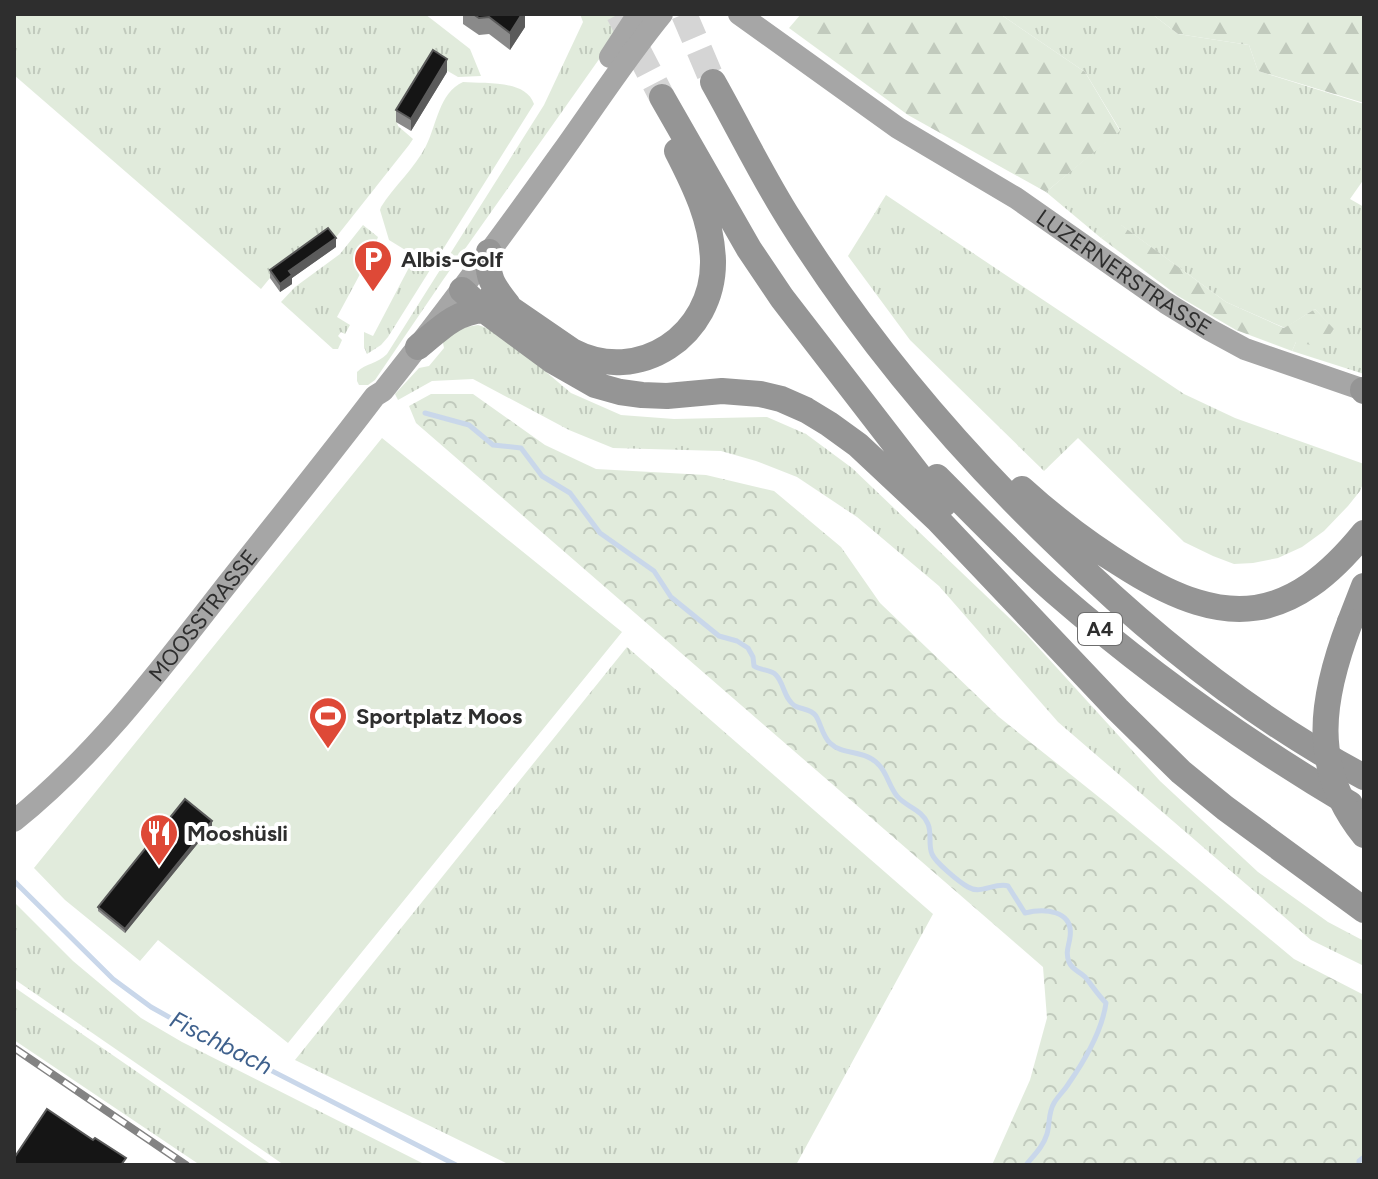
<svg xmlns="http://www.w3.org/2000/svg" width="1378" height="1179" font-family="Figtree,sans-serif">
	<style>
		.grass { fill: url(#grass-tufts) }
		.forest { fill: url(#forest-firs) }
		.park { fill: url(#park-crowns) }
		.garden { fill: #e1ebdc }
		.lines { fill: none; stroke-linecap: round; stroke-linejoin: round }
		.stream { stroke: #c9d7ea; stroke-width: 5 }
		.highway-tunnel { stroke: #d5d5d5; stroke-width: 26; stroke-dasharray: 26 13; stroke-linecap: butt }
		.major { stroke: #a6a6a6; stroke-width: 22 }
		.highway { stroke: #959595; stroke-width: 26 }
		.rail-casing { stroke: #838383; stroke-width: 8 }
		.rail { stroke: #fff; stroke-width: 5; stroke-dasharray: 15; stroke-linecap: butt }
		.highway-bridge { stroke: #959595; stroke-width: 26 }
		.wall { fill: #8a8a8a }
		.shaded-wall { fill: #5b5b5b }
		.building { fill: #151515; stroke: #5b5b5b; stroke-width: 2 }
		.labels { text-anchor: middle; stroke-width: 8; stroke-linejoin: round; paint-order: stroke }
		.shield { fill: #fff; stroke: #6d6d6d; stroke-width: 2 }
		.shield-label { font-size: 20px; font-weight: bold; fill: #2e2e2e }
		.poi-label { font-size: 22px; font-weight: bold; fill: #2e2e2e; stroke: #fff; text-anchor: start }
		.street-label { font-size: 22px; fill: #2e2e2e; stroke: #fff }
		.water-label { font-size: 24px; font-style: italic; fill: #3f618d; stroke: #fff }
	</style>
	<defs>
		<pattern id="grass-tufts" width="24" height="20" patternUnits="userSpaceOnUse" patternTransform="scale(2)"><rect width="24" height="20" fill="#e1ebdc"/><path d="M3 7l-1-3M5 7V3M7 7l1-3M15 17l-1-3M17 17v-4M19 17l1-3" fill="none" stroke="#c1cabd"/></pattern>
		<pattern id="forest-firs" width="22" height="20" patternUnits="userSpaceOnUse" patternTransform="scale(2)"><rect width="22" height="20" fill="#e1ebdc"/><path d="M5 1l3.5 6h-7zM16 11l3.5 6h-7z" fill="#c1cabd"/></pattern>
		<pattern id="park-crowns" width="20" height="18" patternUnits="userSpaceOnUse" patternTransform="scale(2)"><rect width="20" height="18" fill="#e1ebdc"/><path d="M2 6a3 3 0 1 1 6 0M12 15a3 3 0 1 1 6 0" fill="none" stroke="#c1cabd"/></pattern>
	</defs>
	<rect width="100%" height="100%" fill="#fff"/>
	<path class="grass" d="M14 14H425L470 49 481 76 458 77 434 63 397 122 398 126 413 139 409 145 337 236 332 241 270 278 261 289 14 75Z
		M580 14H631L443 280 375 380 368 385H359L357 381V372C366 363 377 364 387 354L544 105 583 22Z
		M1000 14H1152L1178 34 1249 45 1258 71 1364 104V179L1350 199 1364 207V374L1292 351 1296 342 1334 330 1315 309 1285 328 1226 302 1121 225 1101 238 1046 192 1120 130 1085 72Z
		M463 82C484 84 526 79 534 104L388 337 381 345 367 354 364 347V332L373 336 415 256 389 240 380 210 381 207C394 186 415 168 426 146 437 124 439 93 463 82Z
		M886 195 1184 394 1235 418 1364 464V481L1360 491 1348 506 1324 531 1302 547 1278 558 1253 563 1234 564 1213 556 1184 542 1078 438 1044 471 910 340 848 256Z
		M363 225 378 237 373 250 337 317 350 325 345 334 341 332 338 336 342 340 338 349H333L281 302 295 287 340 254Z
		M478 325 499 332 571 393 621 415 674 419 767 417 806 434 852 468 1026 634 1160 781 1258 872 1328 922 1364 941V966L1311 940 1058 722 939 586 857 517 797 477 756 461 721 451 613 448 569 430 473 379 432 381 398 400 395 394 419 368 429 366 444 348 442 338 461 328Z
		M627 647 933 914 796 1165H510L295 1060Z
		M14 902 73 961 141 1018 182 1042 426 1165H284L14 979Z
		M14 987 272 1165H200L14 1040Z"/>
	<path class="forest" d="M801 14H1000L1085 72 1120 131 1046 192 908 115 789 28Z
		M1152 14H1364V103L1258 71 1249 45 1178 34Z
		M1120 224 1226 302 1284 328 1315 309 1334 329 1321 347 1296 342 1292 351 1236 330 1178 296 1101 238Z"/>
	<path class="park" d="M431 394H473L545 445 596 469 706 475 774 491 841 547 880 603 999 717 1110 806 1294 959 1364 995V1165H992L1030 1080 1047 1018 1043 967 416 423 409 406Z"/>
	<path class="garden" d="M382 438 622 632 288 1043 158 940 140 961 65 900 34 868Z"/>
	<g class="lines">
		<path class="stream" d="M425 413 469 425 493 445 521 448 542 476 570 493 600 533 654 571 671 597 719 636 737 641 748 648 753 657 754 666C761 671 771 669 776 675 784 683 784 699 795 706 802 710 810 708 816 716 821 724 822 735 830 743 843 756 865 749 879 765 887 773 889 786 897 796 906 807 922 809 928 824 932 833 928 845 932 854 935 862 959 882 968 887 981 895 995 882 1008 886L1025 913C1044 908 1074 910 1070 937 1069 946 1065 952 1069 962 1072 970 1081 972 1086 978 1093 987 1098 995 1106 1003 1102 1031 1085 1060 1069 1083 1065 1090 1058 1096 1054 1103 1048 1113 1050 1124 1047 1134 1043 1147 1034 1155 1026 1165
			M14 881 113 979 151 1007 192 1030 456 1165
			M1359 1165V1161L1364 1157"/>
		<path class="highway-tunnel" d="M619 14 662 97
			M684 14 713 82"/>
		<g class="major">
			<path id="s1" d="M739 14 898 128 1016 198 1166 303 1210 330 1245 349 1364 390"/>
			<path d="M610 57 638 14"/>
			<path id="s2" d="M14 821C95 756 158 673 221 592 272 527 325 462 375 396L383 391C445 313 504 233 562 152 595 106 626 58 662 14"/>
		</g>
		<path class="highway" d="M713 82C739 128 762 176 790 220 866 341 957 449 1060 547 1151 636 1251 717 1364 777
			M662 97 749 249 782 298 924 482 944 504
			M489 252C486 277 493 286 508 305
			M462 290 484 310 553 361 595 385 620 392 642 395 667 396 722 391 760 394 781 399 806 410 829 424 858 445 938 520 1117 709 1181 772 1225 808 1364 910
			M492 296 572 351C639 386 714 335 713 261 712 221 695 186 677 151
			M418 347C440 329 455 312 484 310
			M1363 390 1364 391
			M937 477C976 516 1014 556 1055 592 1147 672 1245 742 1350 804
			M1022 489C1055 519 1092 547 1130 570 1227 630 1291 623 1364 533
			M1350 622 1364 586"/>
		<defs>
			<path id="rail" d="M14 1048 186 1165"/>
		</defs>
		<use href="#rail" class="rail-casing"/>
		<use href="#rail" class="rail"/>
		<path class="highway-bridge" d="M1350 622C1321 698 1309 766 1364 835"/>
	</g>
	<path class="wall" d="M463 14H525V27L510 50 489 34 479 35 463 24Z
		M447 72 411 131 396 122V110Z
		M336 247 292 278V284L280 292 270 278V270Z
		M212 826 125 933 98 911V907Z"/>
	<path class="shaded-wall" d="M519 14H525V27L510 50V33Z
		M447 59V72L411 131V119Z
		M336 238V247L292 278V284L280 292V284L289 271Z
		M212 821V826L125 933V929Z"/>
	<path class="building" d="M473 14H522L510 33 489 17 479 18Z
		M433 50 447 59 411 119 396 110Z
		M328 228 336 238 289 271 292 275 280 284 270 270Z
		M185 799 212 821 125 929 98 907Z
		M47 1109 93 1140 95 1138 126 1158 121 1165H14V1158Z"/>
	<defs>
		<symbol id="parking-pin" viewBox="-11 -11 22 30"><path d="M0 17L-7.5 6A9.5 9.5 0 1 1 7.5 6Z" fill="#de4937" stroke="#fff"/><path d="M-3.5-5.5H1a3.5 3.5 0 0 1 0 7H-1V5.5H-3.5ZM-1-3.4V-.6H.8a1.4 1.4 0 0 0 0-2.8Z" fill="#fff"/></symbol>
		<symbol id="stadium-pin" viewBox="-11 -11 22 30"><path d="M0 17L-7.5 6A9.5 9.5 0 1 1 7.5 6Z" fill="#de4937" stroke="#fff"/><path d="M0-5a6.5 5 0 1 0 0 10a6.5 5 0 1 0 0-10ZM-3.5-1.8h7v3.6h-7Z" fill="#fff"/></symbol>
		<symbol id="restaurant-pin" viewBox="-11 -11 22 30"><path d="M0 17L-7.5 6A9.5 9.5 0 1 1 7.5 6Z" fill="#de4937" stroke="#fff"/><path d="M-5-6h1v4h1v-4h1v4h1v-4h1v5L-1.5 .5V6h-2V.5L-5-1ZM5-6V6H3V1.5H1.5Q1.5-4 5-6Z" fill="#fff"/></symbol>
	</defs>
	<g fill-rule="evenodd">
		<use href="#parking-pin" x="351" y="237" width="44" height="60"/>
		<use href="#stadium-pin" x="306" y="694" width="44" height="60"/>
		<use href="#restaurant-pin" x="137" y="811" width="44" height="60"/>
	</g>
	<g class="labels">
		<rect class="shield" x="1078" y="613" width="44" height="32" rx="6"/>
		<g class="shield-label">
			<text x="1100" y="636">A4</text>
		</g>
		<g class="poi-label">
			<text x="401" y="267">Albis-Golf</text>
			<text x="356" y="724">Sportplatz Moos</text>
			<text x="187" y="841">Mooshüsli</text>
		</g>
		<g class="street-label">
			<text dy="8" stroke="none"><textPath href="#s1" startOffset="464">LUZERNERSTRASSE</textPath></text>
			<text dy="8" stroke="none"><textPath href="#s2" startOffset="280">MOOSSTRASSE</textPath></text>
		</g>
		<g class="water-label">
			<text transform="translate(221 1043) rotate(27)" y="8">Fischbach</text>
		</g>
	</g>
	<rect width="1378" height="1179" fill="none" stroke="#2e2e2e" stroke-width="32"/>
</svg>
